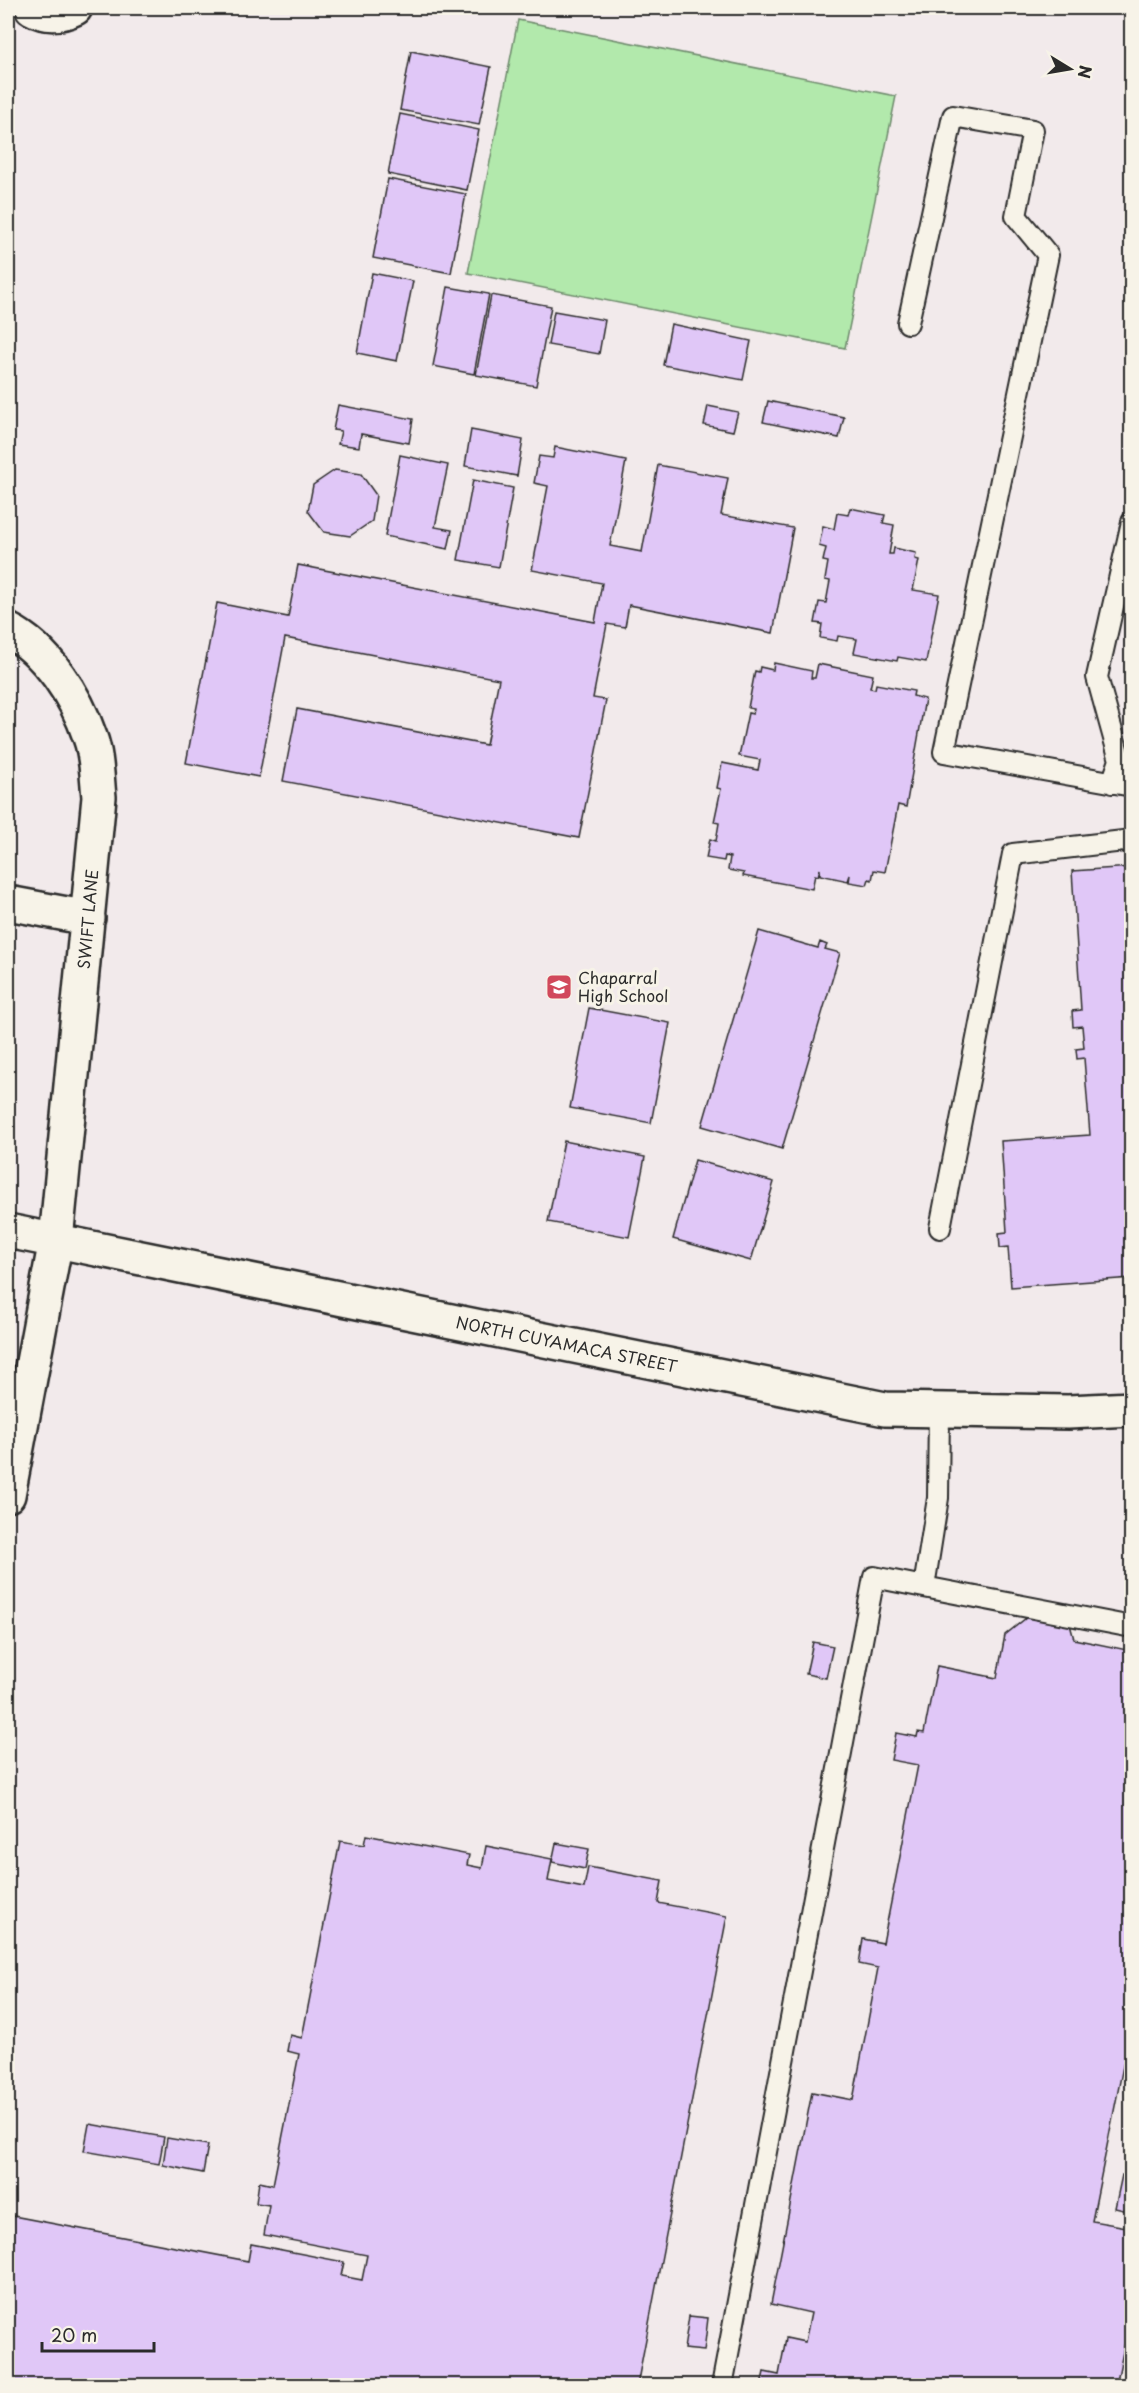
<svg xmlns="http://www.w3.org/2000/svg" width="1139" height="2393" font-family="'Playpen Sans',sans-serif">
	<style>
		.park { fill: #b2e9ac; stroke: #6e8a6c; stroke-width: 1.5 }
		.building { fill: #e0c7f7; stroke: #2b2b2b; stroke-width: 1.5 }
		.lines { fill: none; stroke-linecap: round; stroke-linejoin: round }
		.lane-casing { stroke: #2b2b2b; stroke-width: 24 }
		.street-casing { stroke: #2b2b2b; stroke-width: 38 }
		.secondary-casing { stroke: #2b2b2b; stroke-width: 38 }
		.lane { stroke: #f7f3e8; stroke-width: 20 }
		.street { stroke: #f7f3e8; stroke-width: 33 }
		.secondary { stroke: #f7f3e8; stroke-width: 33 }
		.labels { text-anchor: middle; stroke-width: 6; stroke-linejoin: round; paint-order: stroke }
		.street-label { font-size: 16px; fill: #2b2b2b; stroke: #f7f3e8 }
		.poi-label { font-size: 16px; fill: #2b2b2b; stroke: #f7f3e8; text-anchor: start }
	</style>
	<rect width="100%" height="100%" fill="#f2eaeb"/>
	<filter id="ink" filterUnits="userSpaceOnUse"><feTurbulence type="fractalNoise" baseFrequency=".0167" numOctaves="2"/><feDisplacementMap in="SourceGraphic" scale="12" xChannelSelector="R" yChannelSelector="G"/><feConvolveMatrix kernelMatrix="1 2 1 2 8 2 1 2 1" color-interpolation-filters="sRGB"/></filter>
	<g filter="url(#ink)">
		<path class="park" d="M518 20 896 96 845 348 468 273Z"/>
		<path class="building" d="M411 51 491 67 479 125 400 110Z
			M400 114 479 130 467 190 388 174Z
			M388 179 466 194 451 273 373 258Z
			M372 273 413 281 397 361 357 353Z
			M448 287 489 294 474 374 433 366Z
			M491 295 551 306 536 386 476 375Z
			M554 311 605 320 599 354 548 345Z
			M671 324 751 341 743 380 663 365Z
			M768 401 844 417 839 438 763 422Z
			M338 405 413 419 409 443 361 434 359 447 338 444 341 431 333 430Z
			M708 406 738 412 733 431 704 425Z
			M471 430 523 440 517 476 465 466Z
			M555 447 626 461 610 546 642 552 658 465 728 478 721 515 793 528 773 633 629 605 625 627 607 624 593 698 606 700 579 838 283 781 297 709 486 745 499 679 285 638 259 777 186 763 217 603 288 617 298 565 595 622 602 583 532 570 548 486 534 483 539 456 553 458Z
			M400 455 448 465 435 527 452 530 448 549 385 536Z
			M335 470 361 474 376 495 372 521 350 536 324 532 308 511 313 485Z
			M473 480 513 488 499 567 458 560Z
			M850 508 885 515 883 523 894 525 889 554H893L894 548 916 553 915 559 919 560 913 590 939 594 926 662 898 657 897 661 854 653 857 639 838 636 837 641 820 638 822 624 815 623 819 602 826 603 830 581 825 580 828 562 823 561 826 548 819 546 823 526 834 529 837 513 848 515Z
			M774 663 812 671 811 678H815L818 664 873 675 870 688 875 689 876 684 914 691 913 696 925 699 906 807 898 805 885 872 874 870 872 880 869 879 867 885 849 882 850 875 848 881 820 875V869L818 876 815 875 812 889 743 876 744 873 728 870 730 857 725 856 724 861 706 858 710 839 716 841 719 823 714 822 721 789 717 788 722 763 758 770 760 760 739 756 748 713 753 714 754 709 748 708 755 671 759 672 760 667 773 670Z
			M1132 867V1278L1011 1287 1008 1247 1000 1248 999 1233 1007 1232 1001 1141 1090 1135 1084 1058 1077 1059 1076 1049 1084 1048 1082 1026 1073 1027 1072 1011 1081 1010 1072 871Z
			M759 931 818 948 820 942 827 945 825 949 840 953 782 1149 702 1126Z
			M589 1008 670 1023 651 1123 570 1108Z
			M564 1141 645 1157 629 1237 548 1222Z
			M695 1160 774 1182 751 1261 673 1239Z
			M1031 1614 1069 1621 1074 1639 1132 1651V2021L1092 2221 1132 2228V2308L1116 2386H761L764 2372 779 2375 786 2338 805 2342 811 2313 771 2304 812 2092 853 2100 878 1968 859 1964 863 1939 883 1943 918 1765 891 1760 896 1733 917 1737 918 1732 924 1733 937 1666 997 1678 1005 1635Z
			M813 1642 833 1646 826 1678 806 1674Z
			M366 1835 469 1855 467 1865 482 1868 486 1846 552 1859 548 1881 584 1888 588 1867 662 1881 658 1903 727 1916 637 2386H8V2215L248 2261 251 2244 344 2262 341 2276 362 2280 367 2255 264 2235 269 2205 256 2203 259 2182 273 2185 299 2054 287 2051 290 2035 302 2038 340 1841 364 1845Z
			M556 1843 589 1849 585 1869 552 1862Z
			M89 2124 164 2137 159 2164 84 2151Z
			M167 2138 208 2145 203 2173 163 2165Z
			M1122 2175 1132 2177V2212L1115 2208Z
			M689 2316 708 2318 704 2351 684 2349Z"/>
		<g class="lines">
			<defs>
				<path id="lane" d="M908 323 953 116 1033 130 1016 216 1048 255 944 752 1132 786
					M1112 783 1120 760 1097 677 1132 522
					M940 1228 1013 854 1132 840
					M939 1410 938 1498 924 1587 1132 1627
					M722 2386 874 1577 924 1587"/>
				<path id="street" d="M32 8C46 16 61 15 75 8
					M8 630C47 650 76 696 90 737 97 755 97 778 99 797L56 1240
					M8 903 88 918"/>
				<g id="secondary">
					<path id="s1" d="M8 1231 885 1409 1068 1412 1132 1409"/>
					<path d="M8 1495 56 1240"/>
				</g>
			</defs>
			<use href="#lane" class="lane-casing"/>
			<use href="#street" class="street-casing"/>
			<use href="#secondary" class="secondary-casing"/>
			<use href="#lane" class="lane"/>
			<use href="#street" class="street"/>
			<use href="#secondary" class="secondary"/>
		</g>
	</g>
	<defs>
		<symbol id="school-square" viewBox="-11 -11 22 22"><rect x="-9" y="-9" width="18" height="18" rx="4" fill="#d1495b" stroke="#f7f3e8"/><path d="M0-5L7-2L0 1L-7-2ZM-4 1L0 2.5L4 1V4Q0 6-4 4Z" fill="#fff"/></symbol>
	</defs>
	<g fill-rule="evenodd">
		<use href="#school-square" x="544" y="972" width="30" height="30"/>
	</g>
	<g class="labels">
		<g class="street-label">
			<text transform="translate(88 919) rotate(-85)" y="6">SWIFT LANE</text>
			<text dy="6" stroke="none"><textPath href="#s1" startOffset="570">NORTH CUYAMACA STREET</textPath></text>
		</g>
		<g class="poi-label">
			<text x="578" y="984">Chaparral<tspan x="578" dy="18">High School</tspan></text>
		</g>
	</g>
	<rect width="1139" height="2393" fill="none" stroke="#f7f3e8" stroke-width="30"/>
	<rect x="15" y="15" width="1109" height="2363" fill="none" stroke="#2b2b2b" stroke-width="2" filter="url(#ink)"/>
	<g transform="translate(1070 69) rotate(101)" stroke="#f7f3e8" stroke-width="4.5" paint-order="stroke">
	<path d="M0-4.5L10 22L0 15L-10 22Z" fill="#2b2b2b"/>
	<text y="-9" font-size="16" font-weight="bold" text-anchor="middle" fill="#2b2b2b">N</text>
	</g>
	<path d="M42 2342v9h112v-9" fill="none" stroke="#2b2b2b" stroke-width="3"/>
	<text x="51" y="2342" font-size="18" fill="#2b2b2b" stroke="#f7f3e8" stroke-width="4.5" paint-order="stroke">20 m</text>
</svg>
